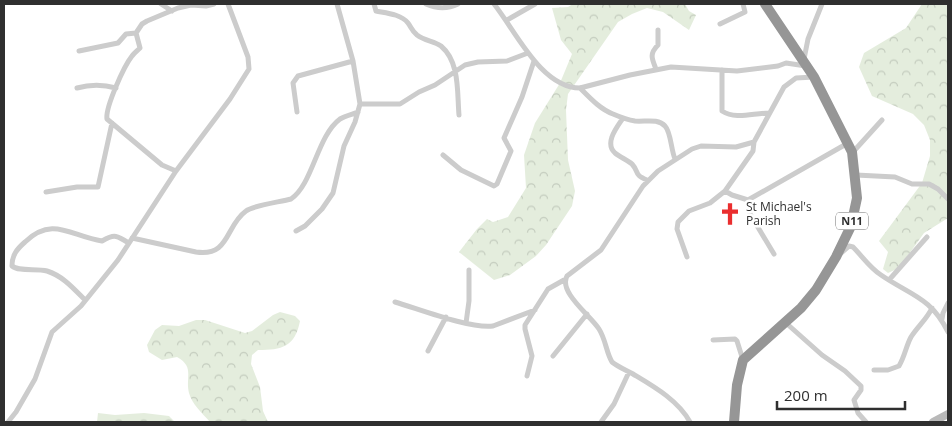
<svg xmlns="http://www.w3.org/2000/svg" width="952" height="426" font-family="'Open Sans',sans-serif">
	<style>
		.forest { fill: url(#forest-crowns) }
		.lines { fill: none; stroke-linecap: round; stroke-linejoin: round }
		.street { stroke: #ccc; stroke-width: 5 }
		.secondary { stroke: #b9b9b9; stroke-width: 8 }
		.highway { stroke: #969696; stroke-width: 10 }
		.labels { text-anchor: middle; stroke-width: 5; stroke-linejoin: round; paint-order: stroke }
		.shield { fill: #fff; stroke: #6d6d6d; stroke-width: 1 }
		.shield-label { font-size: 11px; font-weight: bold; fill: #2f2f2f }
		.poi-label { font-size: 12px; fill: #2f2f2f; stroke: #fff; text-anchor: start }
	</style>
	<defs>
		<pattern id="forest-crowns" width="20" height="18" patternUnits="userSpaceOnUse" patternTransform="scale(1.25)"><rect width="20" height="18" fill="#e4eddd"/><path d="M2 6a3 3 0 1 1 6 0M12 15a3 3 0 1 1 6 0" fill="none" stroke="#c4ccbe"/></pattern>
	</defs>
	<rect width="100%" height="100%" fill="#fff"/>
	<path class="forest" d="M573 4H685L689 11 696 15 689 30 663 12 647 8 632 14 618 22 568 94 566 110 568 160 575 191 572 206 546 245 536 256 510 275 494 280 459 252 477 229 487 219 493 222 508 217 526 188 524 155 535 123 560 83 572 54 561 40 552 8 568 7Z
		M922 4H948V218L924 233 899 268 888 273 883 269 888 252 879 241 922 183 930 156V140L924 125 913 114 872 96 859 67 864 53 906 28Z
		M280 312 295 316 300 321C295 347 282 350 258 350L252 355 251 364 260 387 263 411 268 422H210C202 413 192 404 189 393 185 377 195 367 177 357L162 360 149 352 147 345 155 330 162 325 179 326 196 320H205L245 333 252 331 273 315Z
		M98 413 115 415 144 413 169 416 175 422H97Z"/>
	<g class="lines">
		<path class="street" d="M161 4 172 11
			M374 4 376 11C386 13 401 14 408 23 411 27 412 31 417 35 425 41 434 41 441 46 460 62 457 92 459 115
			M426 4C437 9 448 9 458 4
			M494 4C515 30 541 88 580 88L630 75 671 67 737 71 778 66 786 63 806 66
			M507 20 535 4
			M720 24 745 12 743 4
			M79 51 118 43 126 34 136 33
			M804 59 808 39 822 4
			M656 69C652 59 649 54 658 45V30
			M722 70V111C736 120 753 113 769 113
			M77 88C91 84 102 84 116 88
			M580 88C590 98 600 109 613 114 620 117 628 120 635 121 645 122 658 118 665 126 671 132 671 150 675 159
			M360 104H400L419 92 435 85 465 65 478 62 507 61 528 53
			M297 112 293 83 298 76 353 61
			M623 118C617 127 604 143 615 153 620 157 627 160 632 164 640 173 633 174 647 180
			M853 152 882 120
			M443 155 461 170 494 186 497 184 511 151 504 138 522 97 534 61
			M176 171 162 165 107 119C105 108 124 66 132 56 134 53 137 51 140 48L136 33 142 24 147 21 178 8 191 5 206 6 214 4
			M856 175 895 177 912 184H929L938 189 948 199
			M725 191 732 195 748 200
			M46 192 77 187H98L112 123
			M296 231 305 226 322 209 333 193 344 146 355 122 360 104 353 61 337 4
			M132 238 196 252C230 257 225 226 246 211 254 205 280 202 291 199 313 184 317 136 340 119 345 116 353 114 358 112
			M841 253 849 246 853 247C862 256 870 268 881 275 910 295 931 297 948 332
			M774 254 750 214 748 200 848 143
			M687 257 677 229 678 222 689 211 710 203 725 191 753 151 754 142
			M889 280 927 237
			M85 300C74 289 63 276 47 271 37 268 19 272 12 266 12 255 17 249 25 242 53 215 72 237 102 241 116 233 116 236 129 243
			M395 302C419 309 470 329 493 326L535 310
			M942 319 943 313 948 303
			M466 323 469 301V270
			M786 323 822 355 845 371 861 386V390L854 400 858 413 866 422
			M713 340 735 339 737 341 743 360
			M428 351 446 317
			M553 356 587 314
			M874 370H888L899 366C905 356 906 346 911 337 918 326 927 319 932 308
			M527 376 532 356 525 329V325L548 289 564 280
			M8 422 16 412 35 379 52 332 81 306 118 260 176 171 230 99 249 69 248 57 228 4
			M601 422 614 404 629 372
			M690 422C678 400 653 386 633 374 626 370 618 367 612 362 606 352 606 340 599 329 591 316 558 292 567 276L601 250 643 186 658 171 692 149 701 146 736 147 754 142 784 87 796 78 814 77"/>
		<path class="secondary" d="M933 422 948 414"/>
		<path class="highway" d="M734 422 737 385 743 360 801 308 816 290 836 257 851 226 857 198 852 152 814 77 765 4"/>
	</g>
	<defs>
		<symbol id="church-bare" viewBox="-9 -9 18 18"><path d="M-1.2-6h2.4v3.5h3.3v2.4h-3.3V6h-2.4V-.1h-3.3v-2.4h3.3Z" fill="#ea2e2f" stroke="#fff" stroke-width="2.5" paint-order="stroke"/></symbol>
	</defs>
	<g fill-rule="evenodd">
		<use href="#church-bare" x="714" y="198" width="32" height="32"/>
	</g>
	<g class="labels">
		<rect class="shield" x="836" y="212.5" width="32" height="17" rx="4"/>
		<g class="shield-label">
			<text x="852" y="225">N11</text>
		</g>
		<g class="poi-label">
			<text x="746" y="211">St Michael's<tspan x="746" dy="14">Parish</tspan></text>
		</g>
	</g>
	<rect width="952" height="426" fill="none" stroke="#2f2f2f" stroke-width="10"/>
	<path d="M777 401v8h128v-8" fill="none" stroke="#2f2f2f" stroke-width="2.5"/>
	<text x="784" y="401" font-size="15" fill="#2f2f2f" stroke="#ffffff" stroke-width="4" paint-order="stroke">200 m</text>
</svg>
